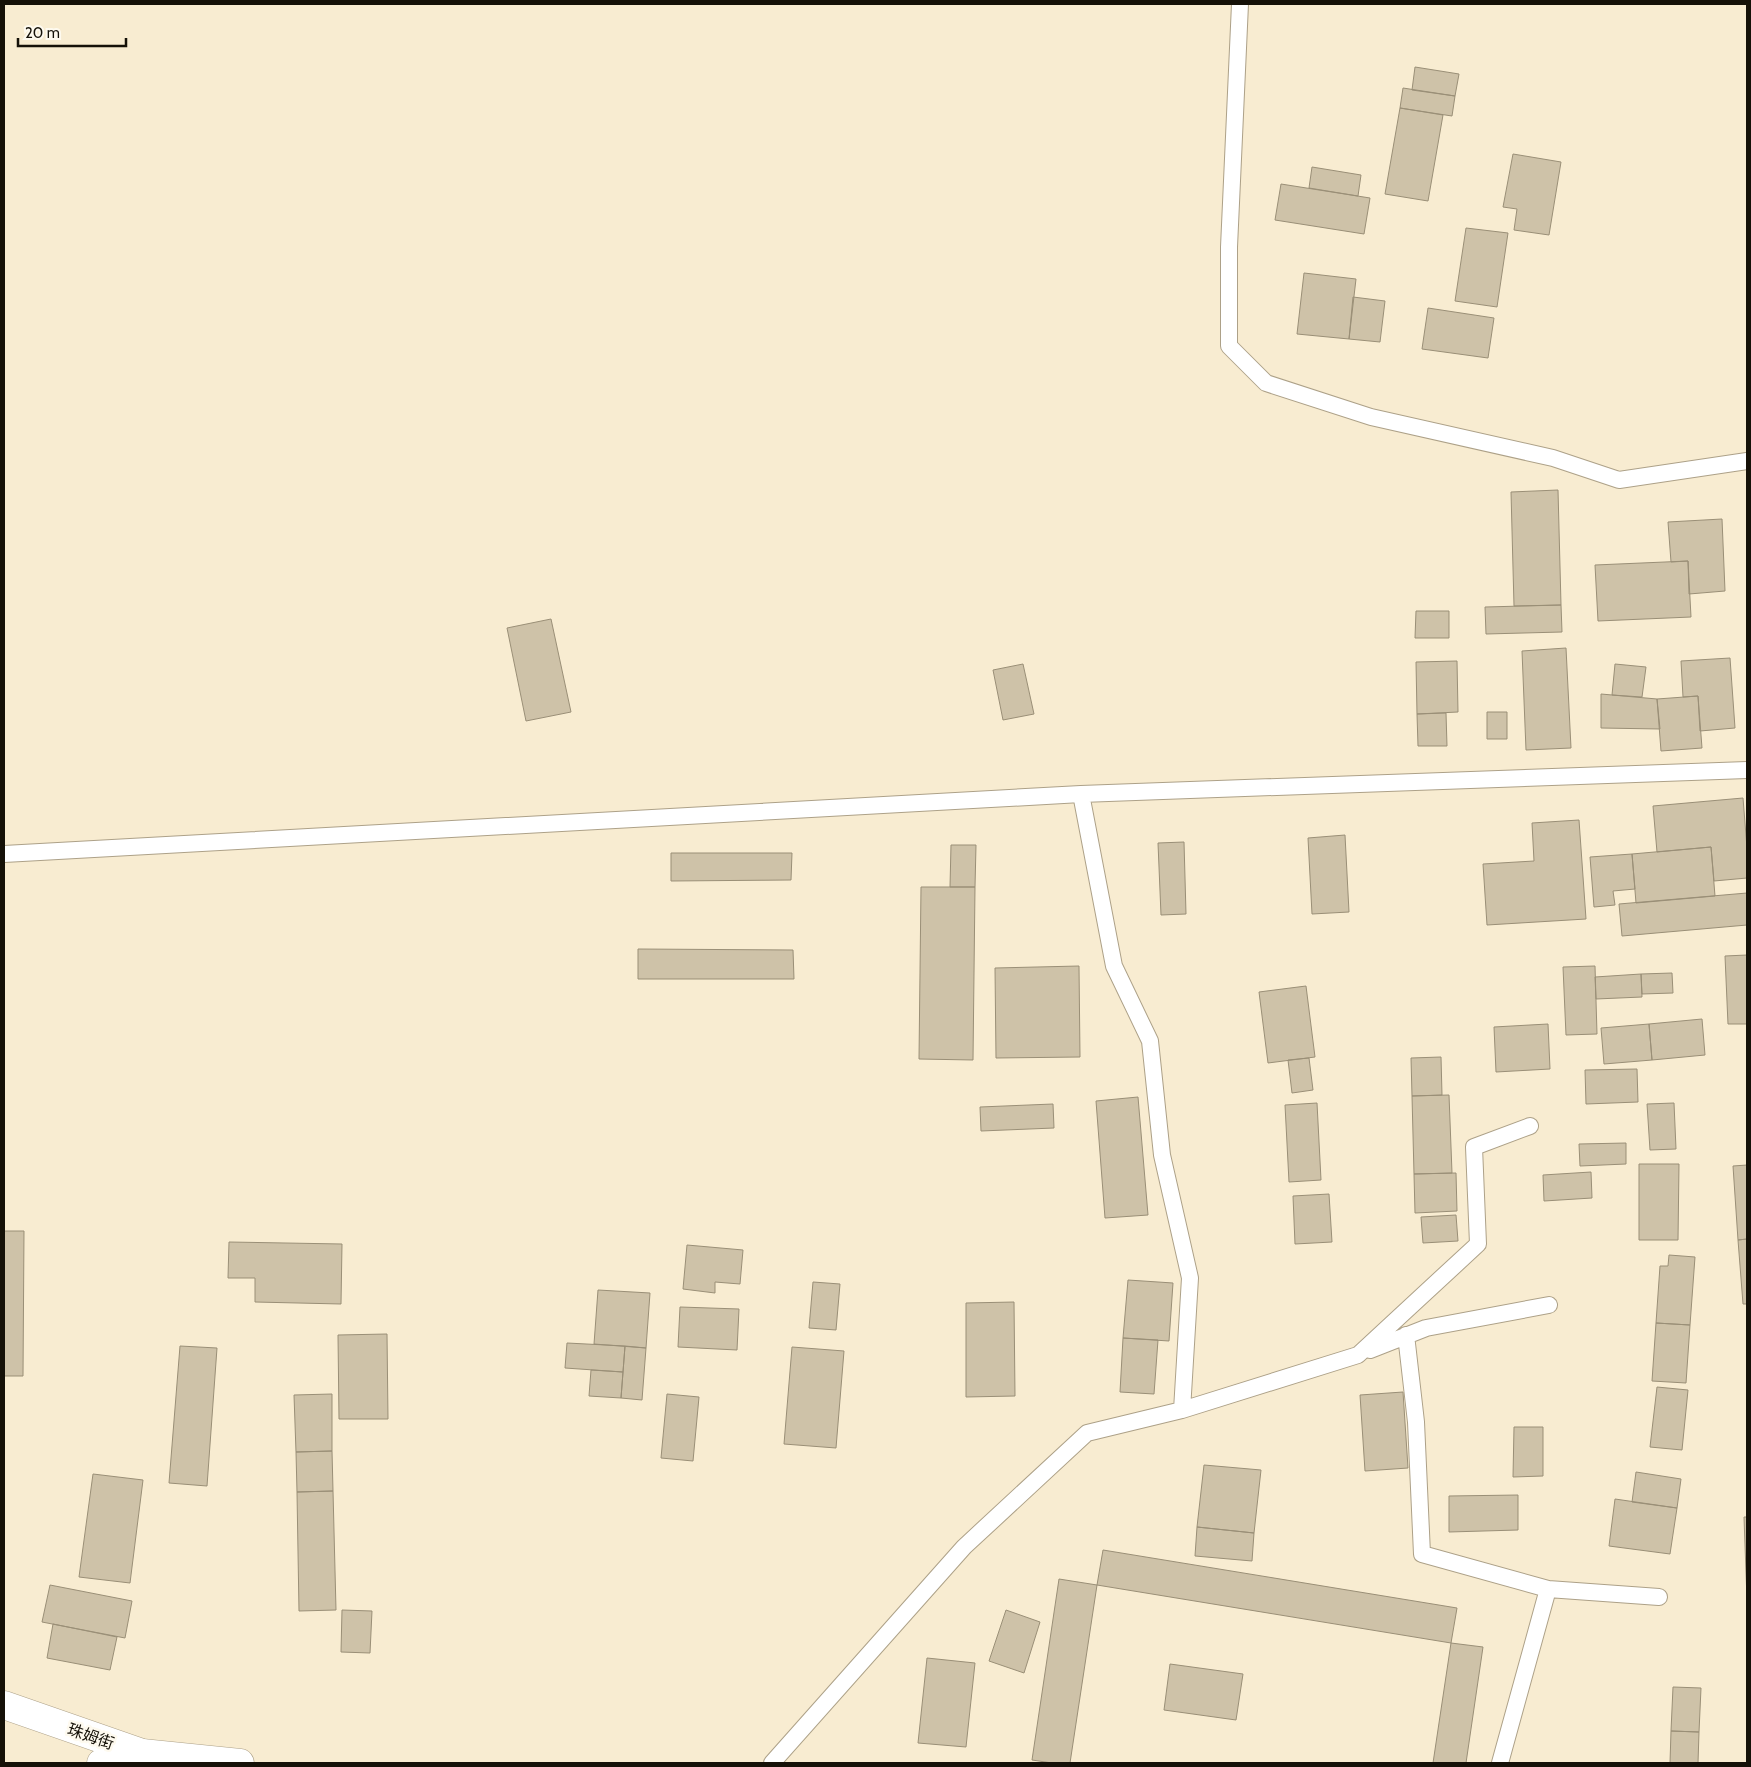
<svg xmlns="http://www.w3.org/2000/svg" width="1751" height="1767" font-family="Cabin,'Noto Sans SC',sans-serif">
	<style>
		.building { fill: #cec2a8; stroke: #9a8f77 }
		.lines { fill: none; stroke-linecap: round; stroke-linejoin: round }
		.service-casing { stroke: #ada188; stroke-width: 18 }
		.tertiary-casing { stroke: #ada188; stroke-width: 29 }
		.secondary-casing { stroke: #ada188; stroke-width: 29 }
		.service { stroke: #fff; stroke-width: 16 }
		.tertiary { stroke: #fff; stroke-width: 28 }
		.secondary { stroke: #fff; stroke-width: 28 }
		.labels { text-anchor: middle; stroke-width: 5; stroke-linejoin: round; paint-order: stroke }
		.street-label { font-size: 16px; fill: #151108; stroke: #fefaef }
	</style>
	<rect width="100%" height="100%" fill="#f8ecd1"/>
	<path class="building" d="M1415 67 1459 74 1455 96 1412 90Z
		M1403 88 1455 96 1452 116 1400 108Z
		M1400 108 1443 115 1428 201 1385 194Z
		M1513 154 1561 162 1549 235 1514 230 1517 209 1503 207Z
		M1312 167 1361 175 1358 196 1309 188Z
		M1281 184 1370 198 1364 234 1275 220Z
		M1466 228 1508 233 1497 307 1455 301Z
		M1304 273 1356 279 1349 339 1297 334Z
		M1353 297 1385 301 1380 342 1349 339Z
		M1428 308 1494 318 1488 358 1422 349Z
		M1558 490 1561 605 1514 606 1511 492Z
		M1722 519 1725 591 1689 594 1688 561 1671 562 1668 522Z
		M1688 561 1691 617 1598 621 1595 565Z
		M1561 605 1562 632 1486 634 1485 607Z
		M1416 611H1449V638H1415Z
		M551 619 571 712 526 721 507 628Z
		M1566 648 1571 748 1526 750 1522 651Z
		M1730 658 1735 728 1700 731 1698 696 1683 697 1681 661Z
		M1457 661 1458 712 1417 714 1416 662Z
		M1023 664 1034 714 1003 720 993 670Z
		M1615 664 1646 667 1642 697 1612 695Z
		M1601 694 1657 699 1660 729 1601 728Z
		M1698 696 1702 748 1661 751 1657 699Z
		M1487 712H1507V739H1487Z
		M1446 713 1447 746H1418L1417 714Z
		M1743 798 1747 848V878L1714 881 1711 847 1657 852 1653 806Z
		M1579 820 1586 919 1487 925 1483 864 1534 861 1532 823Z
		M1345 835 1349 912 1312 914 1308 838Z
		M1184 842 1186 914 1161 915 1158 843Z
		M951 845H976L975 887H950Z
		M1711 847 1715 896 1636 903 1632 854Z
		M671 853H792L791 880 671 881Z
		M1632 854 1635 889 1613 891 1615 905 1594 907 1590 857Z
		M921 887H975L973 1060 919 1059Z
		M1747 893V925L1622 936 1619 904Z
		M638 949 793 950 794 979H638Z
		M1747 955V1024H1728L1725 956Z
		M1079 966 1080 1057 996 1058 995 968Z
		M1595 966 1597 1034 1566 1035 1563 967Z
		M1672 973 1673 993 1642 994 1641 974Z
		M1641 974 1642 997 1596 999 1595 977Z
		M1306 986 1315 1057 1268 1063 1259 992Z
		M1702 1019 1705 1055 1652 1060 1649 1024Z
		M1548 1024 1550 1069 1496 1072 1494 1027Z
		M1649 1024 1652 1060 1604 1064 1601 1028Z
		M1441 1057 1442 1095 1412 1096 1411 1058Z
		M1309 1058 1313 1090 1292 1093 1288 1060Z
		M1637 1069 1638 1102 1586 1104 1585 1070Z
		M1449 1095 1452 1173 1414 1174 1412 1096Z
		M1138 1097 1148 1215 1105 1218 1096 1101Z
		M1317 1103 1321 1180 1289 1182 1285 1105Z
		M1674 1103 1676 1149 1650 1150 1647 1104Z
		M1053 1104 1054 1128 981 1131 980 1107Z
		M1626 1143V1164L1580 1166 1579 1144Z
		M1639 1164H1679L1678 1240H1639Z
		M1747 1165V1239L1738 1240 1733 1166Z
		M1591 1172 1592 1198 1544 1201 1543 1175Z
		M1456 1173 1457 1211 1415 1213 1414 1174Z
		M1329 1194 1332 1242 1295 1244 1293 1196Z
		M1456 1215 1458 1241 1423 1243 1421 1217Z
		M4 1231H24L23 1376H4Z
		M1747 1239V1304H1743L1738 1240Z
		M229 1242 342 1244 341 1304 255 1302V1278H228Z
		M687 1245 743 1250 740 1284 715 1282V1293L683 1289Z
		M1669 1255 1695 1257 1690 1325 1656 1323 1660 1266H1668Z
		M1128 1280 1173 1283 1169 1341 1123 1338Z
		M813 1282 840 1284 836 1330 809 1328Z
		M598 1290 650 1293 646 1348 594 1344Z
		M1014 1302 1015 1396 966 1397V1303Z
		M680 1307 739 1309 737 1350 678 1347Z
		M1656 1323 1690 1325 1686 1383 1652 1381Z
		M387 1334 388 1419H339L338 1335Z
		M1123 1338 1158 1340 1154 1394 1120 1392Z
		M567 1343 625 1346 623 1372 565 1368Z
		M180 1346 217 1348 207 1486 169 1483Z
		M625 1346 646 1348 642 1400 621 1398Z
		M792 1347 844 1351 836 1448 784 1444Z
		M591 1370 623 1372 621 1398 589 1396Z
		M1657 1387 1688 1390 1682 1450 1650 1447Z
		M1403 1392 1408 1468 1365 1471 1360 1395Z
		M332 1394V1451L296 1452 294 1395Z
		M667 1394 699 1397 693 1461 661 1458Z
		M1514 1427H1543V1476L1513 1477Z
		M332 1451 333 1491 297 1492 296 1452Z
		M1204 1465 1261 1470 1254 1533 1197 1527Z
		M1636 1472 1681 1479 1677 1508 1632 1502Z
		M93 1474 143 1480 130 1583 79 1577Z
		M333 1491 336 1610 299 1611 297 1492Z
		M1518 1495V1530L1449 1532V1496Z
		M1615 1499 1677 1508 1670 1554 1609 1546Z
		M1744 1517H1747V1600Z
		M1197 1527 1254 1533 1252 1561 1195 1556Z
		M1103 1550 1457 1608 1451 1643 1097 1585Z
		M1059 1579 1097 1585 1070 1763H1052L1032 1760Z
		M50 1585 132 1601 125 1638 42 1622Z
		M342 1610 372 1611 370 1653 341 1652Z
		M1006 1610 1040 1622 1024 1673 989 1661Z
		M53 1624 117 1637 110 1670 47 1658Z
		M1451 1643 1483 1647 1466 1763H1433Z
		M927 1658 975 1663 966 1747 918 1743Z
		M1170 1664 1243 1674 1236 1720 1164 1710Z
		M1673 1687 1701 1688 1699 1732 1671 1731Z
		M1671 1731 1699 1732 1698 1763H1670Z"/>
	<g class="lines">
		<defs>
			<path id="service" d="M1240 4 1229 247V346L1266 383 1371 417 1553 458 1619 480 1747 461
				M4 854 1081 794 1747 770
				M1406 1335 1416 1422 1422 1554 1548 1589 1500 1763
				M1370 1350 1426 1328 1549 1305
				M1182 1410 1358 1355 1478 1244 1474 1147 1530 1126
				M1548 1589 1659 1597
				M772 1763 964 1547 1087 1433 1182 1410 1190 1278 1162 1155 1150 1041 1114 966 1081 794"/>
			<path id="tertiary" d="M101 1763 142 1753"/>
			<path id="secondary" d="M4 1705 142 1753 240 1763"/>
		</defs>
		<use href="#service" class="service-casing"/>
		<use href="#tertiary" class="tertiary-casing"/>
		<use href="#secondary" class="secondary-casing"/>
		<use href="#service" class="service"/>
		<use href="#tertiary" class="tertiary"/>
		<use href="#secondary" class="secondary"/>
	</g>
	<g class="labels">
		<g class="street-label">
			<text transform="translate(91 1736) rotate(19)" y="6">珠姆街</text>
		</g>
	</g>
	<rect width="1751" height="1767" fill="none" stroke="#151108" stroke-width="10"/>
	<path d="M18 38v8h108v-8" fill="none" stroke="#151108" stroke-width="2.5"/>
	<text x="25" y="38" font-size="15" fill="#151108" stroke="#fefaef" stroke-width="4" paint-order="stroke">20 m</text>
</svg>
